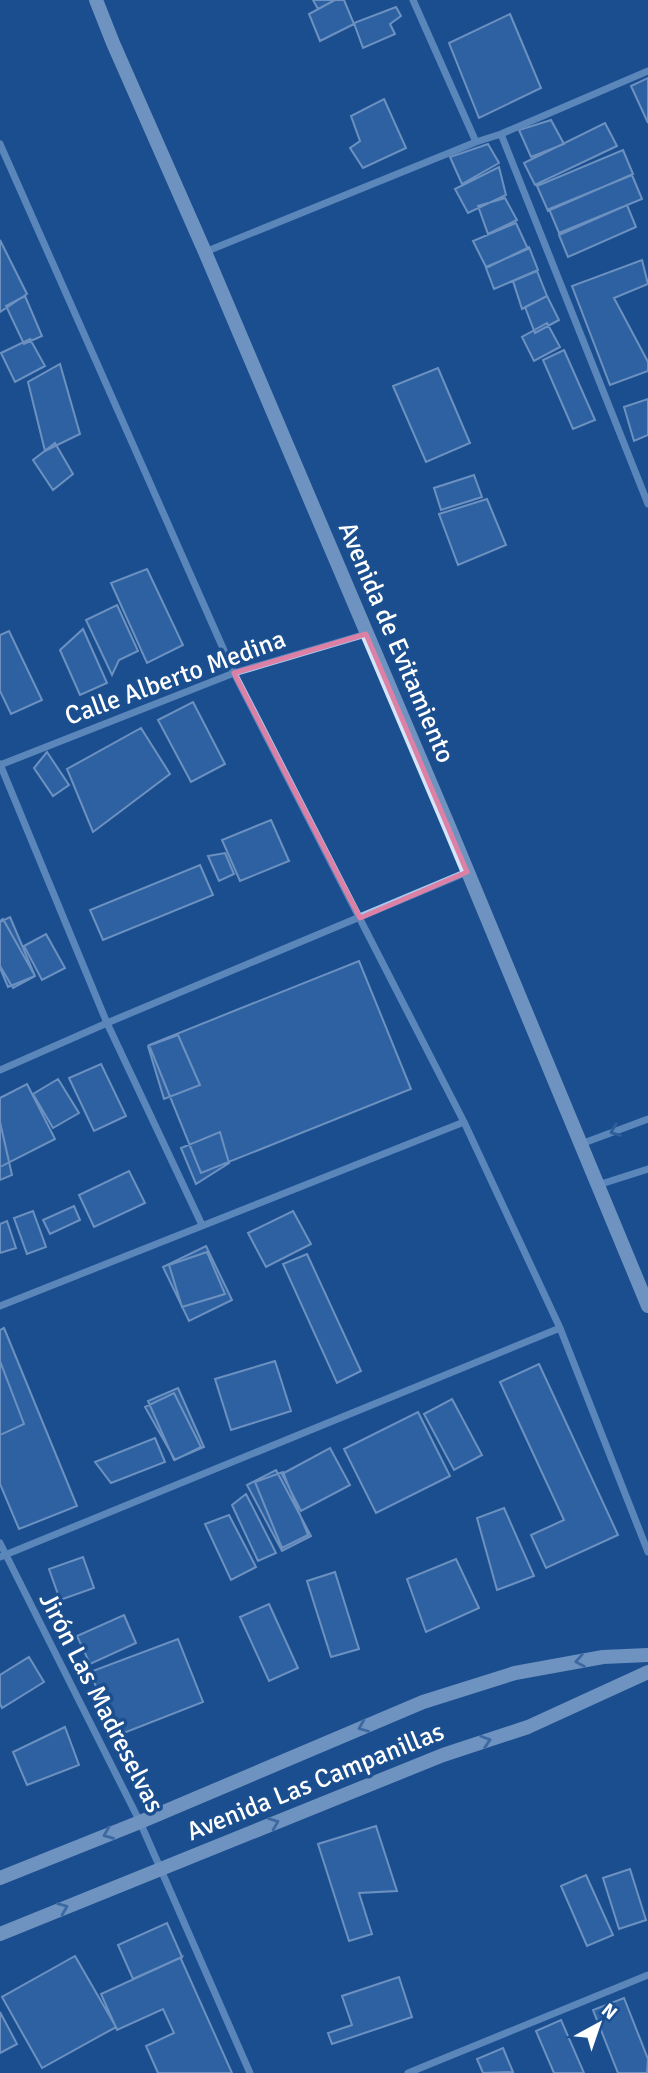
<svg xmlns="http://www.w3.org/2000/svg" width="648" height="2073" font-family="Signika,sans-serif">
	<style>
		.building { fill: #4478b7; stroke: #cfe3fa; stroke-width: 2 }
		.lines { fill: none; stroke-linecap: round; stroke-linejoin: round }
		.street { stroke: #a9c9ee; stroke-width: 7 }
		.secondary { stroke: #d6e6fa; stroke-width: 14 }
		.oneway { stroke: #4674ac }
		.oneway2 { stroke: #668bba }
		.marked { fill: none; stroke: #dd80a5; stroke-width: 5; stroke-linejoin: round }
		.labels { text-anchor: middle; stroke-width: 7; stroke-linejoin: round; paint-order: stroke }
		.street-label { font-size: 26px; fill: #fff; stroke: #1b4f8f }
	</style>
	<rect width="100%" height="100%" fill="#1b4f8f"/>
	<path class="building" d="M313 0H335L318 9Z
		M335 0H344L354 24 320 41 309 14Z
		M396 7 401 16 390 24 395 34 363 48 354 23Z
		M510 14 541 88 479 118 449 43Z
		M648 78V123L631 86Z
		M384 99 406 148 363 168 350 148 360 141 351 116Z
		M551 120 564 144 531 157 519 130Z
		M605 123 617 146 535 185 524 163Z
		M488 144 499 163 462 184 450 157Z
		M623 150 633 174 548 211 537 186Z
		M499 167 506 195 468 213 455 189Z
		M632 175 642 199 559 233 549 209Z
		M505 198 517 220 488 234 478 206Z
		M627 205 636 227 568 257 559 235Z
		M516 223 528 249 486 267 473 241Z
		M0 240 27 294 0 312Z
		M529 247 538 270 494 289 486 268Z
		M642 260 648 284 614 298 648 362V371L610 385 572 286Z
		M537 271 547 296 522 309 513 281Z
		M25 296 42 336 24 344 6 306Z
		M547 296 559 320 535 333 525 307Z
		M547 323 560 347 534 361 522 337Z
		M30 339 45 366 15 382 1 353Z
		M564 350 595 420 573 429 543 360Z
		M60 364 80 434 45 451 28 382Z
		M438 368 470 443 426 462 393 386Z
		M648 399V435L634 441 624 407Z
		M55 443 73 474 53 490 33 460Z
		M474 475 482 497 441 510 434 488Z
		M487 499 506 545 458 565 439 514Z
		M147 569 183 645 147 663 111 583Z
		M117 605 138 651 119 660 112 675 86 620Z
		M83 629 107 683 80 695 60 650Z
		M9 631 42 700 11 714 0 691V635Z
		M193 702 225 764 191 782 158 720Z
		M141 728 170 774 93 832 67 769Z
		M47 752 69 785 53 796 34 768Z
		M271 820 289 861 240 881 222 840Z
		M225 853 234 874 219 881 208 856Z
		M200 865 213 895 103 940 90 910Z
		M10 917 35 976 8 987 0 968V922Z
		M3 919 35 976 13 988 0 966V921Z
		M46 934 65 968 42 980 24 946Z
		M359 961 411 1089 201 1173 149 1045Z
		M178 1035 200 1085 164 1099 148 1046Z
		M101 1064 126 1116 94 1131 69 1078Z
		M58 1079 79 1113 53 1128 33 1094Z
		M27 1084 55 1139 0 1167V1098Z
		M0 1122 12 1175 0 1180Z
		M220 1132 229 1163 196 1184 181 1148Z
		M129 1171 145 1203 94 1227 79 1195Z
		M74 1206 80 1220 50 1234 43 1220Z
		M33 1211 46 1247 27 1254 14 1218Z
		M293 1211 311 1244 266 1267 248 1233Z
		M7 1221 16 1248 0 1253V1224Z
		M206 1246 232 1300 189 1321 163 1267Z
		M207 1252 225 1294 182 1307 169 1265Z
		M307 1254 361 1371 337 1383 283 1264Z
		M4 1328 77 1506 19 1529 0 1484V1330Z
		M0 1361 24 1424 0 1435Z
		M275 1361 291 1411 231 1430 215 1379Z
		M539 1364 618 1535 546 1568 531 1535 564 1520 500 1382Z
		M178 1388 204 1447 174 1460 148 1401Z
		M174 1393 201 1447 175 1460 145 1407Z
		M452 1399 482 1455 454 1470 424 1414Z
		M418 1412 450 1476 376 1513 344 1449Z
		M155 1438 165 1462 111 1483 95 1462Z
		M330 1448 350 1485 301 1511 282 1474Z
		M276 1470 311 1536 282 1551 247 1485Z
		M283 1472 308 1535 282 1548 255 1482Z
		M246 1494 276 1553 258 1561 232 1505Z
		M504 1508 534 1576 497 1590 477 1518Z
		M229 1515 256 1567 231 1580 205 1524Z
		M83 1557 94 1588 60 1600 49 1569Z
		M456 1559 479 1608 426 1632 407 1579Z
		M335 1572 359 1649 331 1657 307 1581Z
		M269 1604 298 1668 269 1681 240 1617Z
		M124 1615 136 1643 90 1664 77 1636Z
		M178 1639 203 1702 116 1736 90 1672Z
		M29 1657 44 1682 2 1708 0 1704V1675Z
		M65 1727 79 1765 27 1785 13 1752Z
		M376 1826 397 1891 359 1893 372 1934 349 1941 318 1844Z
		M630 1869 646 1920 619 1929 603 1878Z
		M586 1875 613 1935 587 1946 561 1886Z
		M167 1923 182 1957 133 1979 118 1945Z
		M75 1956 116 2027 42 2068 2 1997Z
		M182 1957 181 1959 232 2073H158L146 2046 174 2033 163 2009 117 2030 101 1994Z
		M399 1977 412 2017 332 2044 328 2033 352 2025 342 1996Z
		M624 1998 648 2059 647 2073H618L593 2010Z
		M0 2012 17 2044 0 2053Z
		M561 2020 584 2073H554L536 2031Z
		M503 2048 513 2072 483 2073 477 2059Z"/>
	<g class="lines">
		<path class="street" d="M413 0 476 142
			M501 134 648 504
			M0 144 234 673 464 1122 560 1328 648 1552
			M205 252 476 142 501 134 648 71
			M0 764 107 1023 202 1225
			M0 765 234 673 366 634
			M0 1070 107 1023 467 872
			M581 1144 648 1119
			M598 1185 648 1169
			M0 1306 464 1122
			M0 1543 140 1822 250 2073
			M0 1557 560 1328
			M408 2073 648 1975"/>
		<path class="secondary" d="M96 0 113 43 205 252 450 829 648 1306
			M0 1878 140 1822 423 1702 515 1673 603 1657 648 1655
			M0 1934 443 1755 528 1727 648 1672"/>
	</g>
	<defs><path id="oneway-chevron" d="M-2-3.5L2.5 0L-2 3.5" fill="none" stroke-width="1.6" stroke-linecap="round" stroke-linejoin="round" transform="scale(1.75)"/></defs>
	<use class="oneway" href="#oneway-chevron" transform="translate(615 1131) rotate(159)"/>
	<g class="oneway2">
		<use href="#oneway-chevron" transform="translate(580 1661) rotate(170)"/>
		<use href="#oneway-chevron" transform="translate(363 1727) rotate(157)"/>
		<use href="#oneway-chevron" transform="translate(486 1741) rotate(-18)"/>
		<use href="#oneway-chevron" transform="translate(274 1823) rotate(-22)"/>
		<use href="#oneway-chevron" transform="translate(108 1834) rotate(158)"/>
		<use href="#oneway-chevron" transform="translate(63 1908) rotate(-22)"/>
	</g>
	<path d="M0 0H648V2073H0ZM366 634 467 872 360 918 234 673Z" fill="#1b4f8f" fill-opacity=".55" fill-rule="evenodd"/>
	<path class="marked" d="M366 634 467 872 360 918 234 673Z"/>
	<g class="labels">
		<g class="street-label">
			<text transform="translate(397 642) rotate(67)" y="9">Avenida de Evitamiento</text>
			<text transform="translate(175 677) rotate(-20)" y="9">Calle Alberto Medina</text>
			<text transform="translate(102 1702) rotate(63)" y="9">Jirón Las Madreselvas</text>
			<text transform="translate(315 1781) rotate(-22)" y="9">Avenida Las Campanillas</text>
		</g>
	</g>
	<g transform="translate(599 2024) rotate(40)" stroke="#1b4f8f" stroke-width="5" paint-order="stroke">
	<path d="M0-5L12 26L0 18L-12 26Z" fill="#ffffff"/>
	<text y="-10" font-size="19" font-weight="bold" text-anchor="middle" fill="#ffffff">N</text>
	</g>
</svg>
